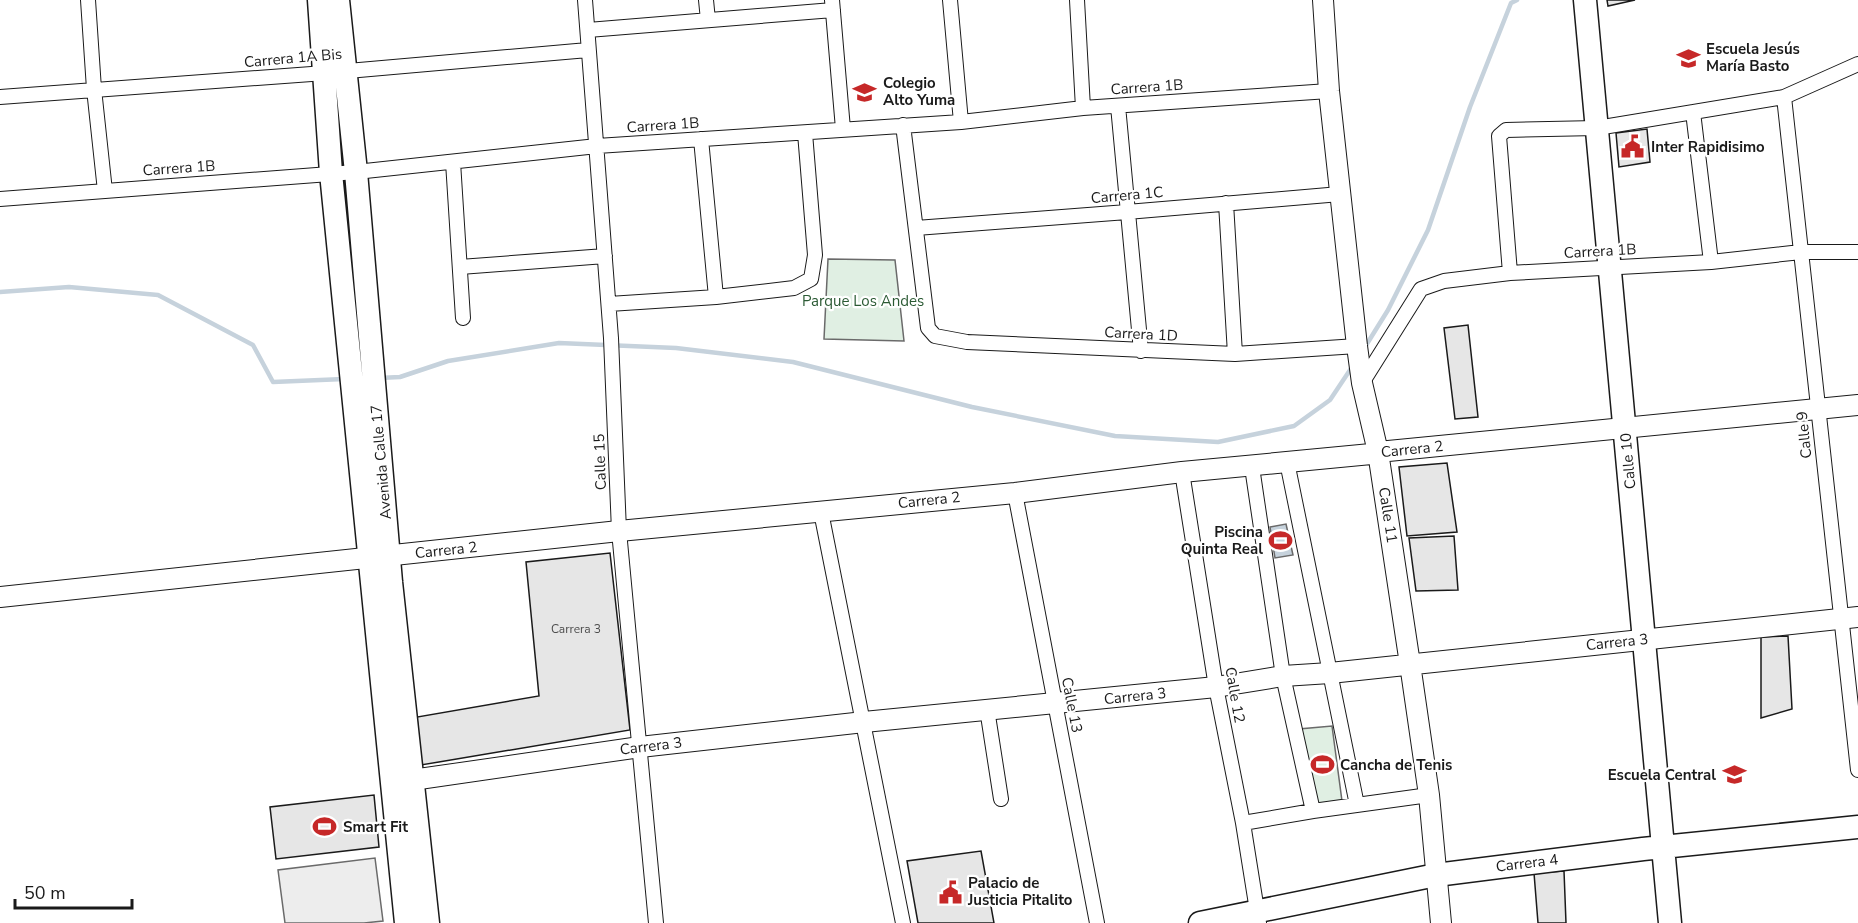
<svg xmlns="http://www.w3.org/2000/svg" width="1858" height="923" font-family="'Nunito Sans',sans-serif">
	<style>
		.green { fill: #e0efe3; stroke: #6a6a6a; stroke-width: 1.5 }
		.parking { fill: #ededed; stroke: #6a6a6a; stroke-width: 1.5 }
		.water { fill: #c6d2dc; stroke: #6a6a6a; stroke-width: 1.5 }
		.lines { fill: none; stroke-linecap: round; stroke-linejoin: round }
		.stream { stroke: #c6d2dc; stroke-width: 4.5 }
		.building { fill: #e6e6e6; stroke: #1a1a1a; stroke-width: 1.5 }
		.minor-casing { stroke: #1a1a1a; stroke-width: 16 }
		.secondary-casing { stroke: #1a1a1a; stroke-width: 22 }
		.primary-casing { stroke: #1a1a1a; stroke-width: 25 }
		.minor { stroke: #fff; stroke-width: 14 }
		.secondary { stroke: #fff; stroke-width: 20 }
		.primary { stroke: #fff; stroke-width: 22 }
		.labels { text-anchor: middle; stroke-width: 4.5; stroke-linejoin: round; paint-order: stroke }
		.number-label { font-size: 12px; fill: #4d4d4d }
		.poi-label { font-size: 15px; font-weight: bold; fill: #1a1a1a; stroke: #fff; text-anchor: start }
		.street-label { font-size: 15px; fill: #1a1a1a; stroke: #fff }
		.park-label { font-size: 15px; fill: #2b5a34; stroke: #fff }
	</style>
	<rect width="100%" height="100%" fill="#fff"/>
	<path class="green" d="M828 259 895 260 904 341 824 339Z
		M1332 726 1342 801 1313 805 1299 729Z"/>
	<path class="parking" d="M375 858 383 921 364 923H285L278 870Z"/>
	<path class="water" d="M1286 524 1293 555 1275 558 1270 527Z"/>
	<g class="lines">
		<path class="stream" d="M0 292 69 287 158 295 253 345 273 382 344 379
			M1365 347 1388 310 1428 230 1470 107 1511 3 1517 0
			M379 378 400 377 448 361 559 343 676 348 793 362 972 407 1115 436 1218 442 1294 426 1330 400 1352 367"/>
	</g>
	<path class="building" d="M1607 0H1635L1608 6Z
		M1647 129 1650 162 1619 167 1616 133Z
		M1468 325 1478 417 1455 419 1444 328Z
		M1447 463 1457 532 1407 536 1399 467Z
		M1454 536 1458 590 1416 591 1409 538Z
		M610 553 630 730 421 765 417 717 539 696 526 562Z
		M1788 636 1792 709 1761 718V637Z
		M374 795 379 847 276 859 270 807Z
		M981 851 994 923H918L907 861Z
		M1564 871 1566 923H1538L1534 873Z"/>
	<g class="lines">
		<defs>
			<path id="minor" d="M88 0 94 89 105 191
				M585 0 611 338 619 531 656 923
				M706 0 708 20
				M832 0 843 129
				M950 0 961 122
				M1077 0 1083 108
				M588 30 833 10
				M0 97 325 73 588 50
				M1784 97 1858 770
				M1118 106 1141 351
				M1693 112 1711 262
				M903 125 928 328 935 336 967 342 1235 354 1357 346
				M701 139 716 297
				M453 162 463 318
				M0 199 356 172 597 146 961 122 1083 108 1329 91
				M1226 203 1235 354
				M916 228 1127 212 1340 194
				M460 267 605 256
				M1510 273 1499 136 1506 130 1597 128 1784 97 1858 64
				M609 304 716 297 794 288 811 279 815 255 805 133
				M1362 383 1421 289 1444 281 1510 273 1711 262 1801 252H1858
				M1287 462 1357 805
				M1252 467 1283 676 1313 811
				M1182 472 1216 687 1243 823 1259 923
				M1015 493 1097 923
				M821 512 903 923
				M987 709 1001 799
				M1243 823 1313 811 1429 795"/>
			<path id="secondary" d="M1323 0 1329 91 1357 346 1362 383 1378 452 1410 664 1429 795 1441 923
				M0 597 619 531 1015 493 1182 472 1371 454 1378 452 1858 405
				M412 780 640 747 864 722 1216 687 1283 676 1330 673 1858 617"/>
			<path id="primary" d="M319 0 331 173 406 923
				M338 0 356 172 391 582 428 923
				M1585 0 1670 923
				M1200 923 1436 875 1643 849 1858 827"/>
		</defs>
		<use href="#minor" class="minor-casing"/>
		<use href="#secondary" class="secondary-casing"/>
		<use href="#primary" class="primary-casing"/>
		<use href="#minor" class="minor"/>
		<use href="#secondary" class="secondary"/>
		<use href="#primary" class="primary"/>
	</g>
	<defs>
		<symbol id="school-bare" viewBox="-9 -9 18 18"><path d="M0-5L7-2L0 1L-7-2ZM-4 1L0 2.5L4 1V4Q0 6-4 4Z" fill="#c62828" stroke="#fff" stroke-width="2.5" paint-order="stroke"/></symbol>
		<symbol id="civic-bare" viewBox="-9 -9 18 18"><path d="M-.6-6.5H3V-4.5H.6V-3L4-1V1h2V6H-6V1h2V-1L-.6-3ZM-1.2 2.5V6h2.4V2.5Z" fill="#c62828" stroke="#fff" stroke-width="2.5" paint-order="stroke"/></symbol>
		<symbol id="stadium-bare" viewBox="-9 -9 18 18"><path d="M0-5a6.5 5 0 1 0 0 10a6.5 5 0 1 0 0-10ZM-3.5-1.8h7v3.6h-7Z" fill="#c62828" stroke="#fff" stroke-width="2.5" paint-order="stroke"/></symbol>
	</defs>
	<g fill-rule="evenodd">
		<use href="#school-bare" x="1672" y="42" width="33" height="33"/>
		<use href="#school-bare" x="848" y="76" width="33" height="33"/>
		<use href="#civic-bare" x="1616" y="130" width="33" height="33"/>
		<use href="#stadium-bare" x="1264" y="524" width="33" height="33"/>
		<use href="#stadium-bare" x="1306" y="748" width="33" height="33"/>
		<use href="#school-bare" x="1718" y="758" width="33" height="33"/>
		<use href="#stadium-bare" x="308" y="810" width="33" height="33"/>
		<use href="#civic-bare" x="934" y="876" width="33" height="33"/>
	</g>
	<g class="labels">
		<g class="number-label">
			<text x="576" y="633">Carrera 3</text>
		</g>
		<g class="poi-label">
			<text x="1706" y="54">Escuela Jesús<tspan x="1706" dy="17">María Basto</tspan></text>
			<text x="883" y="88">Colegio<tspan x="883" dy="17">Alto Yuma</tspan></text>
			<text x="1651" y="152">Inter Rapidisimo</text>
			<text x="1263" y="537" text-anchor="end">Piscina<tspan x="1263" dy="17">Quinta Real</tspan></text>
			<text x="1340" y="770">Cancha de Tenis</text>
			<text x="1716" y="780" text-anchor="end">Escuela Central</text>
			<text x="343" y="832">Smart Fit</text>
			<text x="968" y="888">Palacio de<tspan x="968" dy="17">Justicia Pitalito</tspan></text>
		</g>
		<g class="street-label">
			<text transform="translate(293 58) rotate(-5)" y="5">Carrera 1A Bis</text>
			<text transform="translate(1147 87) rotate(-4)" y="5">Carrera 1B</text>
			<text transform="translate(663 125) rotate(-4)" y="5">Carrera 1B</text>
			<text transform="translate(179 168) rotate(-4)" y="5">Carrera 1B</text>
			<text transform="translate(1127 195) rotate(-5)" y="5">Carrera 1C</text>
			<text transform="translate(1600 251) rotate(-3)" y="5">Carrera 1B</text>
			<text transform="translate(1141 334) rotate(3)" y="5">Carrera 1D</text>
			<text transform="translate(1804 435) rotate(-96)" y="5">Calle 9</text>
			<text transform="translate(1412 449) rotate(-6)" y="5">Carrera 2</text>
			<text transform="translate(1628 461) rotate(-95)" y="5">Calle 10</text>
			<text transform="translate(381 462) rotate(-95)" y="5">Avenida Calle 17</text>
			<text transform="translate(600 462) rotate(-92)" y="5">Calle 15</text>
			<text transform="translate(929 500) rotate(-6)" y="5">Carrera 2</text>
			<text transform="translate(1388 515) rotate(81)" y="5">Calle 11</text>
			<text transform="translate(446 550) rotate(-6)" y="5">Carrera 2</text>
			<text transform="translate(1617 642) rotate(-6)" y="5">Carrera 3</text>
			<text transform="translate(1235 695) rotate(80)" y="5">Calle 12</text>
			<text transform="translate(1135 696) rotate(-6)" y="5">Carrera 3</text>
			<text transform="translate(1072 705) rotate(79)" y="5">Calle 13</text>
			<text transform="translate(651 746) rotate(-7)" y="5">Carrera 3</text>
			<text transform="translate(1527 863) rotate(-7)" y="5">Carrera 4</text>
		</g>
		<g class="park-label">
			<text x="863" y="306">Parque Los Andes</text>
		</g>
	</g>
	<path d="M15 899v9h117v-9" fill="none" stroke="#1a1a1a" stroke-width="3"/>
	<text x="24" y="899" font-size="18" fill="#1a1a1a" stroke="#ffffff" stroke-width="4.5" paint-order="stroke">50 m</text>
</svg>
